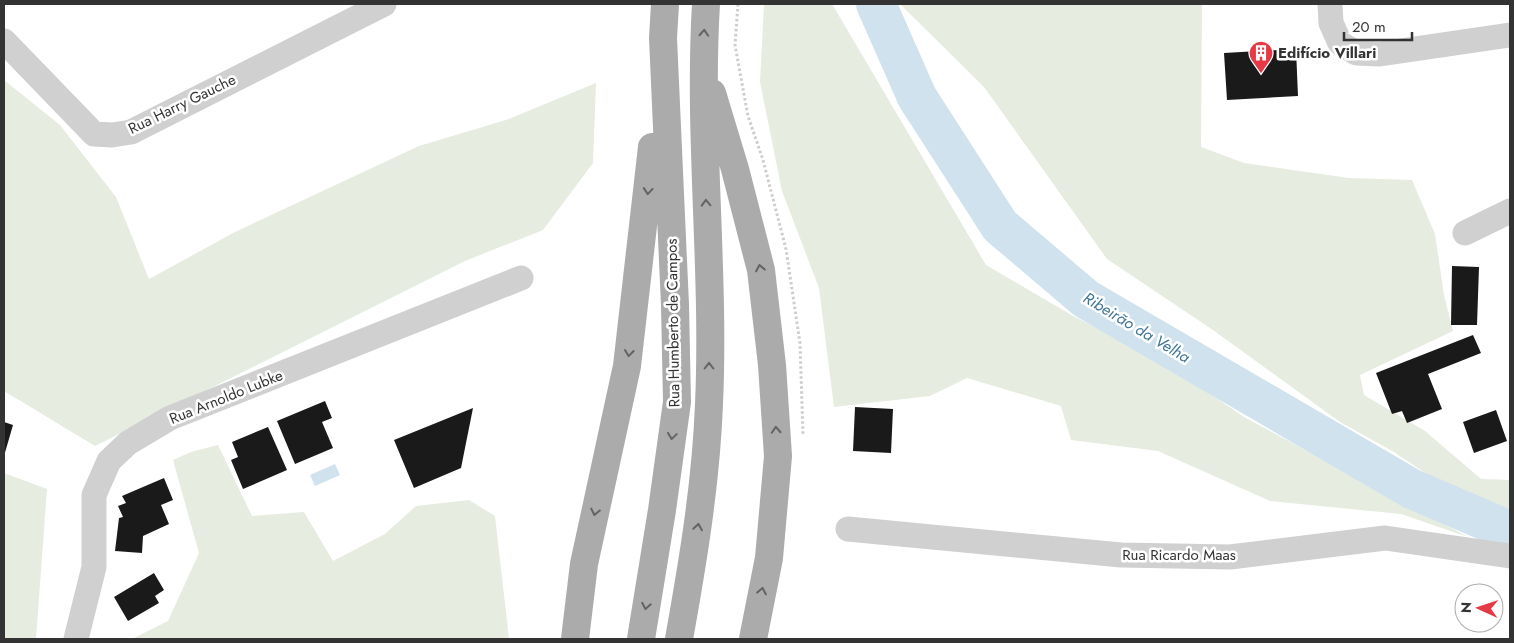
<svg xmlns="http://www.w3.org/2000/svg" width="1514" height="643" font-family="Jost,sans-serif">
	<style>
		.green { fill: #e6ecdf }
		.water { fill: #cfe2ee }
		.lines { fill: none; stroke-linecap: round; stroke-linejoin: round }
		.river { stroke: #cfe2ee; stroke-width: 40 }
		.building { fill: #1a1a1a }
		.path { stroke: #cdcdcd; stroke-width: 3; stroke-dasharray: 2.5 2.5; stroke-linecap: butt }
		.minor { stroke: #d0d0d0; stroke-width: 25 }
		.primary { stroke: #ababab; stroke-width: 28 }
		.oneway { stroke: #636363 }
		.labels { text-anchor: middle; stroke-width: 5; stroke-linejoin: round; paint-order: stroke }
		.poi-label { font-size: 15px; font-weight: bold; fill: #333; stroke: #fff; text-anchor: start }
		.street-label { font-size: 15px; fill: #333; stroke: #fff }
		.water-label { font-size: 16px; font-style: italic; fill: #3f7597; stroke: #fff }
	</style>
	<rect width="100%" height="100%" fill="#fff"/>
	<path class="green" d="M764 4H832L986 265 1075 317 1159 359 1244 417 1468 537 1401 514 1270 501 1158 451 1071 440 1061 406 967 378 930 396 834 407 819 288 782 191 760 82Z
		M900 4H1202L1201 147 1244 163 1349 178 1412 180 1435 234 1444 295 1453 331 1360 375 1364 395 1425 431 1481 479 1510 480V520L1464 499 1394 452 1340 422 1213 330 1107 259 984 87Z
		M4 80 60 125 116 197 149 279 235 232 419 146 506 120 596 83 593 163 543 230 465 261 95 446 4 391Z
		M218 445 252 516 304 512 333 561 385 534 416 506 469 500 495 516 509 639H132L168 621 199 553 173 460 191 452Z
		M4 473 47 489 36 639H4Z"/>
	<path class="water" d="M335 464 340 475 315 486 310 475Z"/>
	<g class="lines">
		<path class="river" d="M876 4 917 97 1000 226 1086 299 1412 489 1510 531"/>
	</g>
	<path class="building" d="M1296 49 1298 96 1227 100 1224 53Z
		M1452 266 1479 267 1477 325H1451Z
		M1473 335 1481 353 1428 374 1442 409 1407 423 1402 411 1392 414 1376 373Z
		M325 401 332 418 322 422 333 448 295 464 277 421Z
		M855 407 893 409 891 453 853 451Z
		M473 408 461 468 414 488 394 440Z
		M1496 410 1507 441 1474 453 1463 422Z
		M4 422 13 425 4 456Z
		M268 427 287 470 243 489 231 460 238 457 232 442Z
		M164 478 173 500 161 505 169 524 143 536 142 553 115 551 119 518 123 517 118 506 126 503 122 496Z
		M154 573 164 590 155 596 159 603 128 621 114 597Z"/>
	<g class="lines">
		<path class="path" d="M738 4 735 45 748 116 763 160 786 249 800 343 803 435"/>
		<path class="minor" d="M1330 4 1331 23 1340 43 1356 53 1380 54 1510 35
			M4 41 94 134 112 135 131 132 384 4
			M1465 233 1510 211
			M848 529 1121 555 1230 557 1385 538 1510 556
			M76 639 94 567V495L109 461 128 443 170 418 521 278"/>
		<path class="primary" d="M712 93 735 169 761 270 772 365 778 456 769 558 753 639
			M575 639 584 564 627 366 652 147
			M641 639 662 510 677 402 675 305 663 38 665 4
			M679 639C693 561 706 483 709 404 715 270 698 137 706 4"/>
	</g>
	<defs><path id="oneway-chevron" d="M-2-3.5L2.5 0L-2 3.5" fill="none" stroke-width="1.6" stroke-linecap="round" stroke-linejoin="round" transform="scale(1.25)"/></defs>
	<g class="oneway">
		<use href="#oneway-chevron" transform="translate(704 33) rotate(-87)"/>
		<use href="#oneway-chevron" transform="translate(648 191) rotate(95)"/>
		<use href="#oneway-chevron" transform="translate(706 203) rotate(-92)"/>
		<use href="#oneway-chevron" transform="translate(760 268) rotate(-101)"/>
		<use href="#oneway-chevron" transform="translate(629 353) rotate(97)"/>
		<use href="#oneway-chevron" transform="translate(709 366) rotate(-90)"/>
		<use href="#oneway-chevron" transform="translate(776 430) rotate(-93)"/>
		<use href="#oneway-chevron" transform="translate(672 436) rotate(98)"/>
		<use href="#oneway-chevron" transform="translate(595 512) rotate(102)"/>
		<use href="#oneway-chevron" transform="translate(698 527) rotate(-81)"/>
		<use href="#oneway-chevron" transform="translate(762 591) rotate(-79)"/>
		<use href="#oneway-chevron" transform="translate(646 606) rotate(100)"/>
	</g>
	<defs>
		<symbol id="building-pin" viewBox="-11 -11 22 30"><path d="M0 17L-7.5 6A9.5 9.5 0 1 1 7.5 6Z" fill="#e63946" stroke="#fff"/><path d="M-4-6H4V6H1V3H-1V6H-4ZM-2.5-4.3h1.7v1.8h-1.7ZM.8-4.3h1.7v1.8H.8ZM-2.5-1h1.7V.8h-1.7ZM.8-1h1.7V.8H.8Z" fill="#fff"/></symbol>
	</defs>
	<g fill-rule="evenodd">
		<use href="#building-pin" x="1247" y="39" width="28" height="38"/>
	</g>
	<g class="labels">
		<g class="poi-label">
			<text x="1278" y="58">Edifício Villari</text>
		</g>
		<g class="street-label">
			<text transform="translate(182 104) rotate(-26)" y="5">Rua Harry Gauche</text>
			<text transform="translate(673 323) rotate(-91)" y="5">Rua Humberto de Campos</text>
			<text transform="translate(226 397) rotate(-22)" y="5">Rua Arnoldo Lubke</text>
			<text x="1179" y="560">Rua Ricardo Maas</text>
		</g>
		<g class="water-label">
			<text transform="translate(1137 327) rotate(31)" y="6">Ribeirão da Velha</text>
		</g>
	</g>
	<rect width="1514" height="643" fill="none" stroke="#333333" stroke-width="10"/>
	<g transform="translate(1479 608) rotate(273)"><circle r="24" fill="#ffffff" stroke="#adadad"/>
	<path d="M0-4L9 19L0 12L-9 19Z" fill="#e63946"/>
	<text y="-8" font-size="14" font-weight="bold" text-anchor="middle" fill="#333333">N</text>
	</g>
	<path d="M1344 32v8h68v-8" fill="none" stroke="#333333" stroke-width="2.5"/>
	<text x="1352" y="32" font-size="15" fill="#333333" stroke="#ffffff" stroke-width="4" paint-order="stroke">20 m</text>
</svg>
